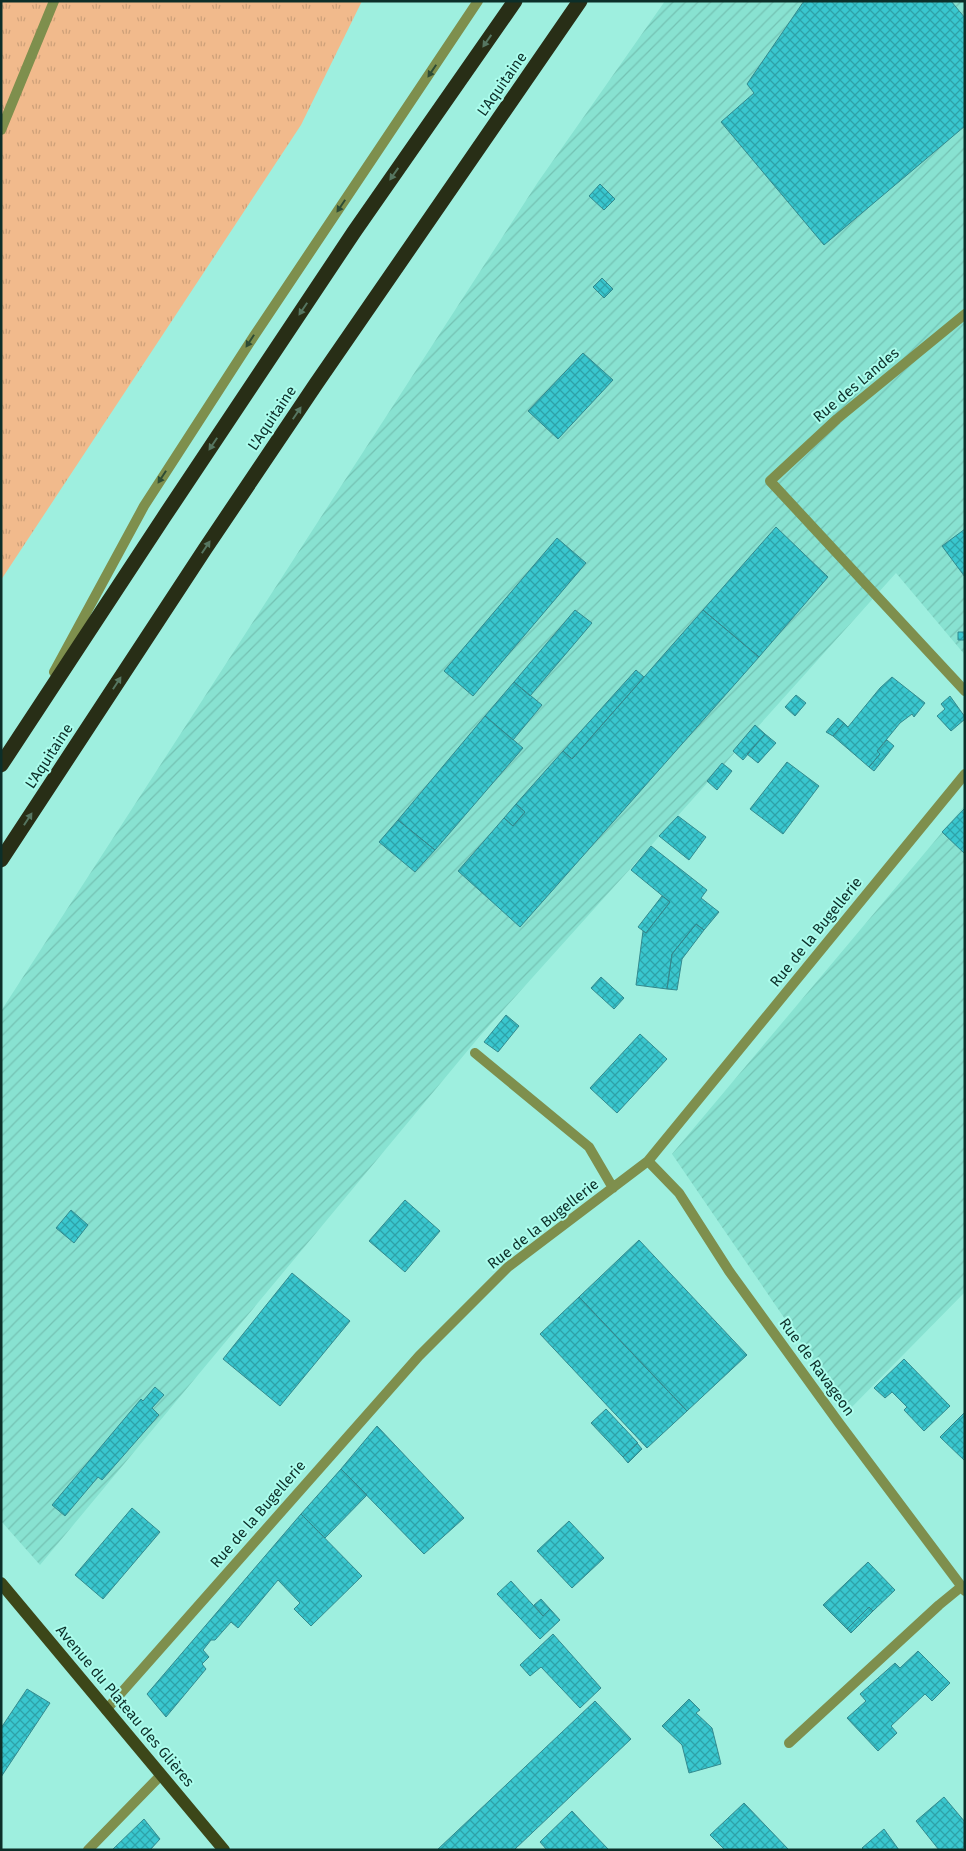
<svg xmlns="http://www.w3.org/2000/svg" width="966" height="1851" font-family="'Fira Sans',sans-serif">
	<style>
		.industrial { fill: url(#industrial-furrows) }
		.grass { fill: url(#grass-tufts) }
		.building { fill: url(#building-cross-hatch); stroke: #338a8f }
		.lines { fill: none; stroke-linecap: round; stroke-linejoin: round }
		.service { stroke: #7e8f4d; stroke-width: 10 }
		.minor { stroke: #7e8f4d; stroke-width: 10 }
		.primary { stroke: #3c4719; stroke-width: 12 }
		.motorway { stroke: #282e16; stroke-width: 15 }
		.oneway { fill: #567661 }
		.oneway2 { fill: #2e4c34 }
		.labels { text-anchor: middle; stroke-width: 4; stroke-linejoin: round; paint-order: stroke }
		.street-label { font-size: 15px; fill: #0c2f29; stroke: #abfcec }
	</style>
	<defs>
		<pattern id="industrial-furrows" width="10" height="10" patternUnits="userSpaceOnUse" patternTransform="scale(1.25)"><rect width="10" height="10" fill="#88e2d1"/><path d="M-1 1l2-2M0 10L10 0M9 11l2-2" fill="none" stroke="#74c2b3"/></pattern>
		<pattern id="grass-tufts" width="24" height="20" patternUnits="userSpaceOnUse" patternTransform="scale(1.25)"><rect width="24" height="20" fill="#f1ba8c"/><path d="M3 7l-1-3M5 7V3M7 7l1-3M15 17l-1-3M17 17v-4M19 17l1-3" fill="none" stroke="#cda079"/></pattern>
		<pattern id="building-cross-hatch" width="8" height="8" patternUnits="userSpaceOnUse" patternTransform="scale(1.25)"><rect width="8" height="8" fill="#39c7cf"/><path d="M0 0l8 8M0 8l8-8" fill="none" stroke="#2ea2a8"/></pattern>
	</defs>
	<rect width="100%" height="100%" fill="#9eefdf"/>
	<path class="industrial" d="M665 1H965V655L896 573 479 1037 40 1565 1 1521V1011L538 182Z
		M965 805V1292L848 1411 672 1154Z"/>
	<path class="grass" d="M1 1H362L301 125 1 580Z"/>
	<path class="building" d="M804 1H951L965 18V126L824 245 721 122 754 93 747 84Z
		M600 184 615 199 604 210 589 196Z
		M602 278 613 289 604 298 593 287Z
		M583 353 613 380 558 439 528 411Z
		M776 527 828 577 759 657 703 610Z
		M965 529V577L942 546Z
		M557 538 586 563 473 696 444 671Z
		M575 610 592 623 530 696 514 682Z
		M703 610 759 657 520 927 458 871 504 818 513 826 525 812 516 804 563 751 572 759Z
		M958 632H965V640H958Z
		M636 670 644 677 572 759 563 751Z
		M892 677 925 703 914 717 912 714 900 723 877 751 880 754 869 767 833 736 844 723 848 727 880 688Z
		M514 682 542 705 513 740 485 716Z
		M796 695 806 703 795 716 785 707Z
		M950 696 965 717V719L951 731 937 716 945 709 941 704Z
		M485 716 523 748 435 850 398 820Z
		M838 718 844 723 833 736 826 732Z
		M755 725 765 734 743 760 733 751Z
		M765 734 776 743 758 763 747 754Z
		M887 740 894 746 874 771 869 767 880 754 877 751Z
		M787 762 819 786 783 834 750 809Z
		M722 763 732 771 717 790 707 781Z
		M516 804 525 812 513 826 504 818Z
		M965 808V854L942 832Z
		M678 816 706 837 689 860 659 836Z
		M398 820 435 850 415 872 379 842Z
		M651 846 707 890 701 898 719 912 704 930 696 924 672 954 667 989 636 985 643 931 646 933 670 902 631 870Z
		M662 896 670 902 646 933 638 927Z
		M696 924 704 930 682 959 677 990 667 989 672 954Z
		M601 977 624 998 614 1009 591 988Z
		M506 1015 519 1026 498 1052 484 1042Z
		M640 1034 667 1059 617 1113 590 1088Z
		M405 1200 440 1231 405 1272 369 1241Z
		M71 1210 88 1225 74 1243 56 1228Z
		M639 1240 747 1355 687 1411 579 1297Z
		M292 1273 350 1321 280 1406 223 1359Z
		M579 1297 687 1411 647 1448 540 1334Z
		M904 1359 950 1406 924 1431 904 1410 907 1407 892 1392 885 1398 874 1388Z
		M155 1387 164 1395 152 1408 159 1415 102 1480 98 1477 65 1516 52 1505 141 1399 143 1401Z
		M606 1409 638 1443 623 1457 591 1423Z
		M965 1412V1461L940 1437Z
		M377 1426 464 1518 424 1554 341 1469Z
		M637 1443 642 1449 628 1463 623 1457Z
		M341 1469 367 1495 325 1538 301 1514Z
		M132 1508 160 1532 103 1599 75 1575Z
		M301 1514 362 1576 311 1626 294 1609 300 1603 278 1580 238 1628 231 1622 215 1640H211L203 1650 209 1657 202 1664 206 1669 166 1717 147 1694Z
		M569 1521 604 1558 572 1588 537 1551Z
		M868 1562 895 1590 873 1611 869 1607 847 1629 823 1605Z
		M511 1581 543 1616 550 1609 560 1620 540 1639 497 1594Z
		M541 1599 550 1609 543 1616 534 1605Z
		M869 1607 873 1611 851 1633 847 1629Z
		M553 1634 601 1688 580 1708 541 1667 530 1676 520 1665Z
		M918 1651 950 1683 932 1701 925 1694 891 1726 897 1733 878 1751 847 1718 866 1701 860 1694 895 1663 900 1668Z
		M27 1689 50 1703 1 1777V1728Z
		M689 1699 700 1710 696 1713 712 1728 721 1764 689 1773 682 1745 662 1726Z
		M595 1701 631 1739 514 1850H437Z
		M944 1797 965 1822V1850H939L916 1821Z
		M744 1803 789 1850H725L710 1835Z
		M572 1811 585 1825 609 1850H547L540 1842Z
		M144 1819 160 1839 150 1850H112Z
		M884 1829 899 1850H864L862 1848Z"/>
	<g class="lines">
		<path class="service" d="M1 130 54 1
			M54 672 144 506 254 336 478 1
			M789 1743 939 1605 961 1587"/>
		<path class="minor" d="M965 314 837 419 770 481 965 691
			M475 1053 589 1147 613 1188
			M648 1161 679 1193 729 1271 839 1423 965 1591
			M106 1710 419 1356 508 1267 648 1161 965 774
			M88 1850 161 1775"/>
		<path class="primary" d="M1 1583 224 1850"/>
		<path class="motorway" d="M1 765 164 517 354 232 515 1
			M1 860 205 549 316 384 580 1"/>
	</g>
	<defs><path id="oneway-solid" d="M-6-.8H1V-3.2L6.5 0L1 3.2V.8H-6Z" transform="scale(1.25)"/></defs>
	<g class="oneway">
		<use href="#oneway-solid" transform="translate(487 41) rotate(125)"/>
		<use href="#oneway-solid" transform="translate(394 174) rotate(125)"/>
		<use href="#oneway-solid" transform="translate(303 309) rotate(124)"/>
		<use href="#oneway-solid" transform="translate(297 413) rotate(-56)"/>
		<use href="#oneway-solid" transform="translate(213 444) rotate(124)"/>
		<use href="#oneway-solid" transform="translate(206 547) rotate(-56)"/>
		<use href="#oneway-solid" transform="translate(117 683) rotate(-57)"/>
		<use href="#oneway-solid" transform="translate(28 819) rotate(-57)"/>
	</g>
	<g class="oneway2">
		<use href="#oneway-solid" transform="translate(432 71) rotate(124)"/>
		<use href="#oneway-solid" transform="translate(341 206) rotate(124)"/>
		<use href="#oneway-solid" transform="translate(250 341) rotate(123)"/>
		<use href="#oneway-solid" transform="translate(162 477) rotate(123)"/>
	</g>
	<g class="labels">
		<g class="street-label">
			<text transform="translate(502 84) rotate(-55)" y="5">L'Aquitaine</text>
			<text transform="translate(856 385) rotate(-40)" y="5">Rue des Landes</text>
			<text transform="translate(272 418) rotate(-56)" y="5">L'Aquitaine</text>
			<text transform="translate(49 756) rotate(-57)" y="5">L'Aquitaine</text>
			<text transform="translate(816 932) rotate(-51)" y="5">Rue de la Bugellerie</text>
			<text transform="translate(543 1224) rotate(-38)" y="5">Rue de la Bugellerie</text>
			<text transform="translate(817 1367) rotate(54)" y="5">Rue de Ravageon</text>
			<text transform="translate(258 1514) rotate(-49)" y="5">Rue de la Bugellerie</text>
			<text transform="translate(125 1706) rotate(50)" y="5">Avenue du Plateau des Glières</text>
		</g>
	</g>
	<rect width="966" height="1851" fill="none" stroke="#0c2f29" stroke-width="5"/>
</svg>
